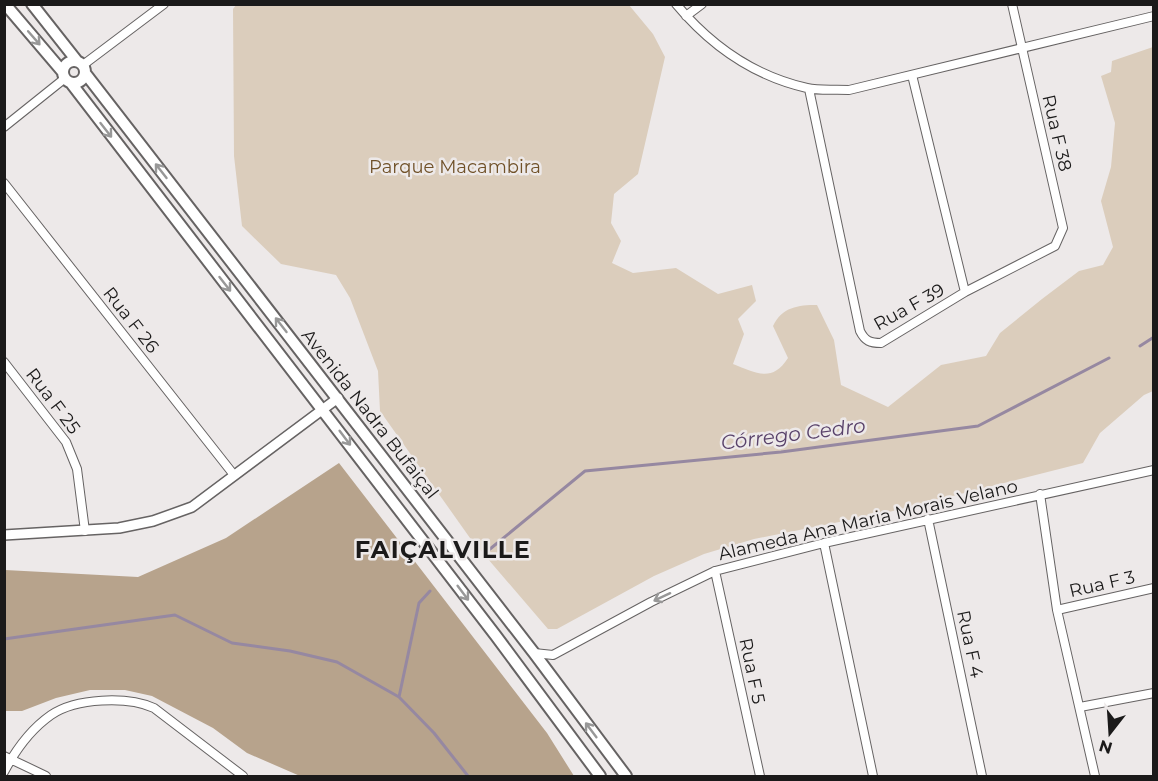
<svg xmlns="http://www.w3.org/2000/svg" width="1158" height="781" font-family="Montserrat,sans-serif">
	<style>
		.green { fill: #dbcdbc }
		.forest { fill: #b7a38c }
		.lines { fill: none; stroke-linecap: round; stroke-linejoin: round }
		.stream { stroke: #9688a1; stroke-width: 3 }
		.minor-casing { stroke: #666363; stroke-width: 10 }
		.tertiary-casing { stroke: #666363; stroke-width: 12 }
		.secondary-casing { stroke: #666363; stroke-width: 14 }
		.minor { stroke: #fff; stroke-width: 8 }
		.tertiary { stroke: #fff; stroke-width: 9 }
		.secondary { stroke: #fff; stroke-width: 10 }
		.oneway { stroke: #989898 }
		.labels { text-anchor: middle; stroke-width: 5; stroke-linejoin: round; paint-order: stroke }
		.street-label { font-size: 18px; fill: #1b1a1a; stroke: #ede9e9 }
		.park-label { font-size: 18px; fill: #705128; stroke: #ede9e9 }
		.water-label { font-size: 20px; font-style: italic; fill: #59426a; stroke: #ede9e9 }
		.district-label { font-size: 24px; font-weight: bold; letter-spacing: 1.5px; fill: #1b1a1a; stroke: #ede9e9 }
	</style>
	<rect width="100%" height="100%" fill="#ede9e9"/>
	<path class="green" d="M236 5H629L653 34 665 57 638 174 614 194 611 223 621 241 612 263 633 273 676 268 718 294 752 285 756 301 738 319 744 334 733 364C756 373 772 383 788 358L773 326C782 307 798 305 817 305L834 340 841 385 888 407 941 365 986 356 1000 333 1042 299 1079 271 1103 265 1113 247 1101 201 1111 167 1115 123 1101 76 1111 72 1112 61 1153 47V391L1144 395 1100 433 1083 463 889 512 754 539 704 554 654 576 557 629H548L470 538 380 411 378 371 350 298 336 275 281 264 242 226 234 156 233 9Z"/>
	<path class="forest" d="M339 463 547 733 574 776H300L247 753 213 728 152 696 125 690H90L56 698 22 711H5V570L138 577 226 538Z"/>
	<g class="lines">
		<path class="stream" d="M1140 346 1154 337
			M490 549 585 471 781 452 978 426 1109 358
			M4 639 175 615 232 643 290 651 337 662 399 697 434 733 468 776
			M399 697 419 603 430 591"/>
		<defs>
			<path id="minor" d="M676 4C711 46 754 76 807 88 820 91 835 89 849 90L1154 16
				M686 16 702 4
				M83 65 164 4
				M809 89 860 331C865 341 870 343 881 343L965 292 912 75
				M4 127 64 79
				M4 183 234 475
				M965 292 1055 246 1063 228 1012 4
				M4 362 66 442 77 469 85 531
				M1040 494 1057 610 1095 776
				M928 519 982 776
				M824 543 873 776
				M715 571 760 776
				M1057 610 1154 588
				M534 653 553 655 651 602 715 571 824 543 1154 470
				M1080 707 1154 693
				M4 756 46 776
				M4 772C15 751 31 729 51 715 76 698 127 696 154 708L243 776"/>
			<path id="tertiary" d="M4 535 119 528 153 521 192 507 338 398"/>
			<path id="secondary" d="M5 4 62 71
				M32 4 77 61
				M63 72a11 11 0 1 1 22 0a11 11 0 1 1-22 0Z
				M85 73 534 653 626 776
				M71 83 496 636 600 776"/>
		</defs>
		<use href="#minor" class="minor-casing"/>
		<use href="#tertiary" class="tertiary-casing"/>
		<use href="#secondary" class="secondary-casing"/>
		<use href="#minor" class="minor"/>
		<use href="#tertiary" class="tertiary"/>
		<use href="#secondary" class="secondary"/>
	</g>
	<defs><path id="oneway-shaft" d="M-6 0H5M1.5-3L5.5 0L1.5 3" fill="none" stroke-width="1.6" stroke-linecap="round" stroke-linejoin="round" transform="scale(1.5)"/></defs>
	<g class="oneway">
		<use href="#oneway-shaft" transform="translate(34 38) rotate(49)"/>
		<use href="#oneway-shaft" transform="translate(106 130) rotate(52)"/>
		<use href="#oneway-shaft" transform="translate(161 171) rotate(-128)"/>
		<use href="#oneway-shaft" transform="translate(225 284) rotate(52)"/>
		<use href="#oneway-shaft" transform="translate(281 325) rotate(-128)"/>
		<use href="#oneway-shaft" transform="translate(345 438) rotate(53)"/>
		<use href="#oneway-shaft" transform="translate(463 593) rotate(53)"/>
		<use href="#oneway-shaft" transform="translate(662 597) rotate(155)"/>
		<use href="#oneway-shaft" transform="translate(591 730) rotate(-127)"/>
	</g>
	<g class="labels">
		<g class="street-label">
			<text transform="translate(1057 133) rotate(77)" y="6">Rua F 38</text>
			<text transform="translate(909 307) rotate(-29)" y="6">Rua F 39</text>
			<text transform="translate(131 320) rotate(52)" y="6">Rua F 26</text>
			<text transform="translate(53 401) rotate(53)" y="6">Rua F 25</text>
			<text transform="translate(370 414) rotate(52)" y="6">Avenida Nadra Bufaiçal</text>
			<text transform="translate(868 520) rotate(-13)" y="6">Alameda Ana Maria Morais Velano</text>
			<text transform="translate(1102 584) rotate(-13)" y="6">Rua F 3</text>
			<text transform="translate(970 644) rotate(78)" y="6">Rua F 4</text>
			<text transform="translate(752 671) rotate(78)" y="6">Rua F 5</text>
		</g>
		<g class="park-label">
			<text x="455" y="173">Parque Macambira</text>
		</g>
		<g class="water-label">
			<text transform="translate(793 434) rotate(-7)" y="7">Córrego Cedro</text>
		</g>
		<g class="district-label">
			<text x="443" y="558">FAIÇALVILLE</text>
		</g>
	</g>
	<rect width="1158" height="781" fill="none" stroke="#1b1a1a" stroke-width="12"/>
	<g transform="translate(1110 733) rotate(197)" stroke="#ede9e9" stroke-width="4.5" paint-order="stroke">
	<path d="M0-4.5L10 22L0 15L-10 22Z" fill="#1b1a1a"/>
	<text y="-9" font-size="16" font-weight="bold" text-anchor="middle" fill="#1b1a1a">N</text>
	</g>
</svg>
